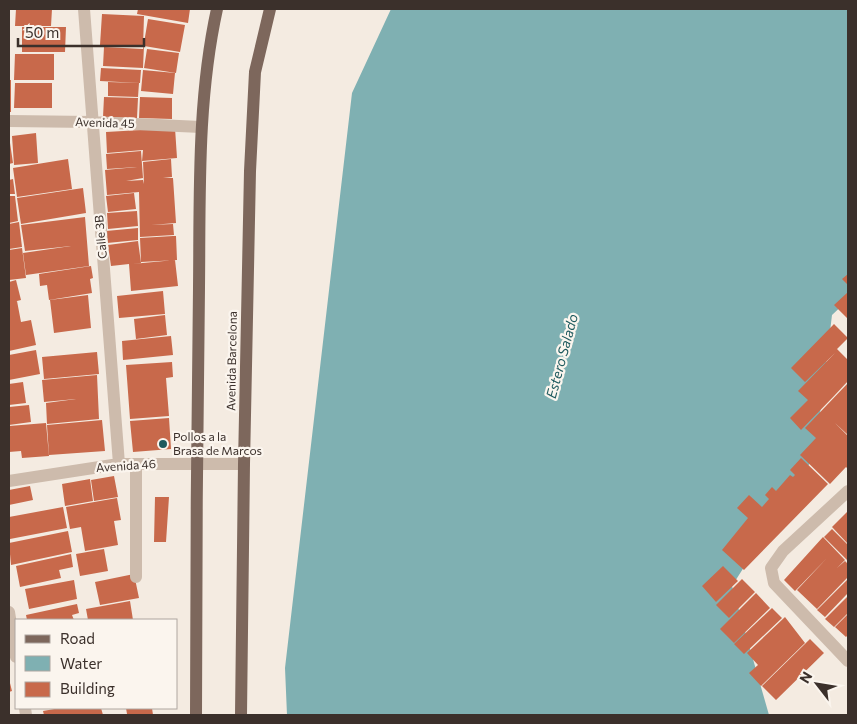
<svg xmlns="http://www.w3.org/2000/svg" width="857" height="724" font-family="Commissioner,sans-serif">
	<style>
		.water { fill: #7fb0b2 }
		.building { fill: #c8694b }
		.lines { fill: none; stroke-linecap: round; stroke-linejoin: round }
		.street { stroke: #cdbbac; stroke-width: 12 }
		.primary { stroke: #7d675c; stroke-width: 12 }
		.poi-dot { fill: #1f5a5e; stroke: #fbf5ee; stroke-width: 2 }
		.labels { text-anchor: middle; stroke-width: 4.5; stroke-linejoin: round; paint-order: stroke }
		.street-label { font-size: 12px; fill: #3b302b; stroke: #fbf5ee }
		.poi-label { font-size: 12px; fill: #3b302b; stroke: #fbf5ee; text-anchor: start }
		.water-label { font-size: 14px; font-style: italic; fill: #1f5a5e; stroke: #fbf5ee }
	</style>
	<rect width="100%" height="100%" fill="#f4ebe1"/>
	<path class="water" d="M391 9H848V300L832 315 815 455 732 586 769 715H287L285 668 352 93Z"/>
	<path class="building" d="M16 9H52L51 26H15Z
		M138 9H190L188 23 137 14Z
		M102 14 144 16 143 47 100 45Z
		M148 19 185 25 180 52 144 46 143 68 103 66 104 47 143 49Z
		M22 27H66L65 52H22Z
		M147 49 179 53 176 73 144 68Z
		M15 54H54V80H14Z
		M101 68 141 70 140 83 100 81Z
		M143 70 175 73 173 94 141 91Z
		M9 80H11V112H9Z
		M108 82 139 83 138 97 108 96Z
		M15 83H52V108H14Z
		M104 97 138 98 137 118 103 117Z
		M140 97 172 98V119L139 118Z
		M175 128 177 158 142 161 143 150 107 153 106 132Z
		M36 133 38 163 14 165 12 136Z
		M9 136 13 163 9 164Z
		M141 151 143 178 126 181 143 180 144 184 143 162 171 159 172 177 163 178H173L176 223 151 225 173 224 174 235 140 237 139 192 107 195 105 170 137 167 107 169 106 154Z
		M68 159 72 189 17 197 13 168Z
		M13 179 15 194H9V180Z
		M83 188 86 213 21 224 17 198Z
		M134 193 136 209 108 212 106 196Z
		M9 196H15L18 221 9 223Z
		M137 211 138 226 108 229 107 213Z
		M85 217 89 266 26 275 23 253 71 246 25 251 21 225Z
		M19 222 22 247 9 249V224Z
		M138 228V240L107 243 106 231Z
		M173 236H176L177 260 141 262 140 238Z
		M138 241 141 263 132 264 175 260 178 286 131 291 129 264 111 266 108 245Z
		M22 248 26 278 9 280V250Z
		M91 266 93 278 90 279 92 293 49 300 47 285 40 286 39 274Z
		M848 274V285L842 279Z
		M16 280 21 300 9 303V282Z
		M163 291 165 314 119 318 117 296Z
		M848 292V319L834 305Z
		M88 295 91 328 54 333 50 300Z
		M17 301 21 322 31 320 36 345 9 351V303Z
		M165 315 167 335 136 339 134 319Z
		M834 324 848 338 837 349 848 360V381L834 396 823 384 834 396 801 430 790 418 808 400 798 391 835 353 805 382 791 368Z
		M171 336 173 355 123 360 122 341Z
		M36 350 40 374 9 380V355Z
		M97 352 99 374 44 379 42 357Z
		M172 362 173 377 166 378 169 416 130 419 126 365Z
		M97 375 99 419 47 424 46 403 76 399 44 402 42 380Z
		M23 382 26 403 9 405V384Z
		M848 383V435L835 423 848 436V469L846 467 830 484 800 455 816 438 805 428Z
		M29 405 31 422 9 425V407Z
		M169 418 171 449 133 452 130 421Z
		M102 420 105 451 49 455 47 425Z
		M46 423 49 456 22 458 21 451 9 452V426Z
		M801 458 828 484 744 570 722 550 748 518 737 508 749 495 762 507 769 499 765 495 772 487 776 491 790 475 793 477 795 475 790 470Z
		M114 476 118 497 94 501 91 480Z
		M90 479 93 501 65 506 62 484Z
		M30 486 33 500 9 505V490Z
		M155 497H169L166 542H154Z
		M117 498 121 520 114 521 118 545 85 551 81 527 70 529 66 507Z
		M63 507 67 528 10 539 9 517Z
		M848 511V544L832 527Z
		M832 529 848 545V561L824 537Z
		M68 531 72 552 11 565 9 543Z
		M823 537 845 560 837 568 845 561 848 564V577L817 609 797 590 827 558 795 591 784 580Z
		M104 549 108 571 80 576 76 554Z
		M71 554 73 567 59 570 61 578 20 587 16 566Z
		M723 566 738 581 716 602 702 586Z
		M134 574 139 598 100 605 95 582Z
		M742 579 755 592 729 618 716 605Z
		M848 579V593L825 617 817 610Z
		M74 580 77 599 29 609 25 589Z
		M756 593 770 608 734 643 720 629Z
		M848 596V613L834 627 825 619Z
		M130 601 133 620H88L86 609Z
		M77 604 79 613 72 615 74 620H27L26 615Z
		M772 608 782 618 744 654 734 644Z
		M848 614V635L846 637 835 627Z
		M785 617 805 643 761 686 749 673 758 665 747 653Z
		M810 639 824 653 776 700 762 686Z
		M9 679 12 691 9 692Z
		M60 708H101L103 715H44L43 711Z
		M126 708H152L153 715H123L127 714Z"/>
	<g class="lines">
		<path class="street" d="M84 9 119 464
			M9 121 91 122 201 127
			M136 464V577
			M9 481 119 464H244
			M848 491 783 551 771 568 774 583 848 661
			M9 612 16 657
			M25 708 26 715"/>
		<path class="primary" d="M196 715C196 573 197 430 199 288 200 195 197 100 217 9
			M241 715 244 464 250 171 255 72 270 9"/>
	</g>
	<circle class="poi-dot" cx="163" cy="444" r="5"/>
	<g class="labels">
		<g class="street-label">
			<text transform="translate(105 123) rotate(2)" y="4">Avenida 45</text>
			<text transform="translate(101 237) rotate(-95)" y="4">Calle 3B</text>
			<text transform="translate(232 361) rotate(-89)" y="4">Avenida Barcelona</text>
			<text transform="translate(126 466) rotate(-4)" y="4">Avenida 46</text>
		</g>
		<g class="poi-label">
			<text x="173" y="441">Pollos a la<tspan x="173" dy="14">Brasa de Marcos</tspan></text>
		</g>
		<g class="water-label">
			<text transform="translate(562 356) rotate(-75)" y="5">Estero Salado</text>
		</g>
	</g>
	<rect width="857" height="724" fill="none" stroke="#3b302b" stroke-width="20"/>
	<rect x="15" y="619" width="162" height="90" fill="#fbf5ee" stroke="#aea6a0"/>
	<rect x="25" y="635" width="25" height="8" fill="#7d675c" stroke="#aea6a0"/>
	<text x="60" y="644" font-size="15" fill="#3b302b">Road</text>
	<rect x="25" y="656" width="25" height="15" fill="#7fb0b2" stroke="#aea6a0"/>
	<text x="60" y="669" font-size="15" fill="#3b302b">Water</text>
	<rect x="25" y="682" width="25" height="15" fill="#c8694b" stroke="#aea6a0"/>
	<text x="60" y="694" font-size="15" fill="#3b302b">Building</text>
	<g transform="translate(817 684) rotate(301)" stroke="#fbf5ee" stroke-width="4" paint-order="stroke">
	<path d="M0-4L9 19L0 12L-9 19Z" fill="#3b302b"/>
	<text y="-8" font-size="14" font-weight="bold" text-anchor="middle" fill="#3b302b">N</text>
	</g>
	<path d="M18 38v8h126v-8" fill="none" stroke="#3b302b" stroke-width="2.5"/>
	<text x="25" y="38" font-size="15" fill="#3b302b" stroke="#fbf5ee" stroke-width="4" paint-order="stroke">50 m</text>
</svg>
